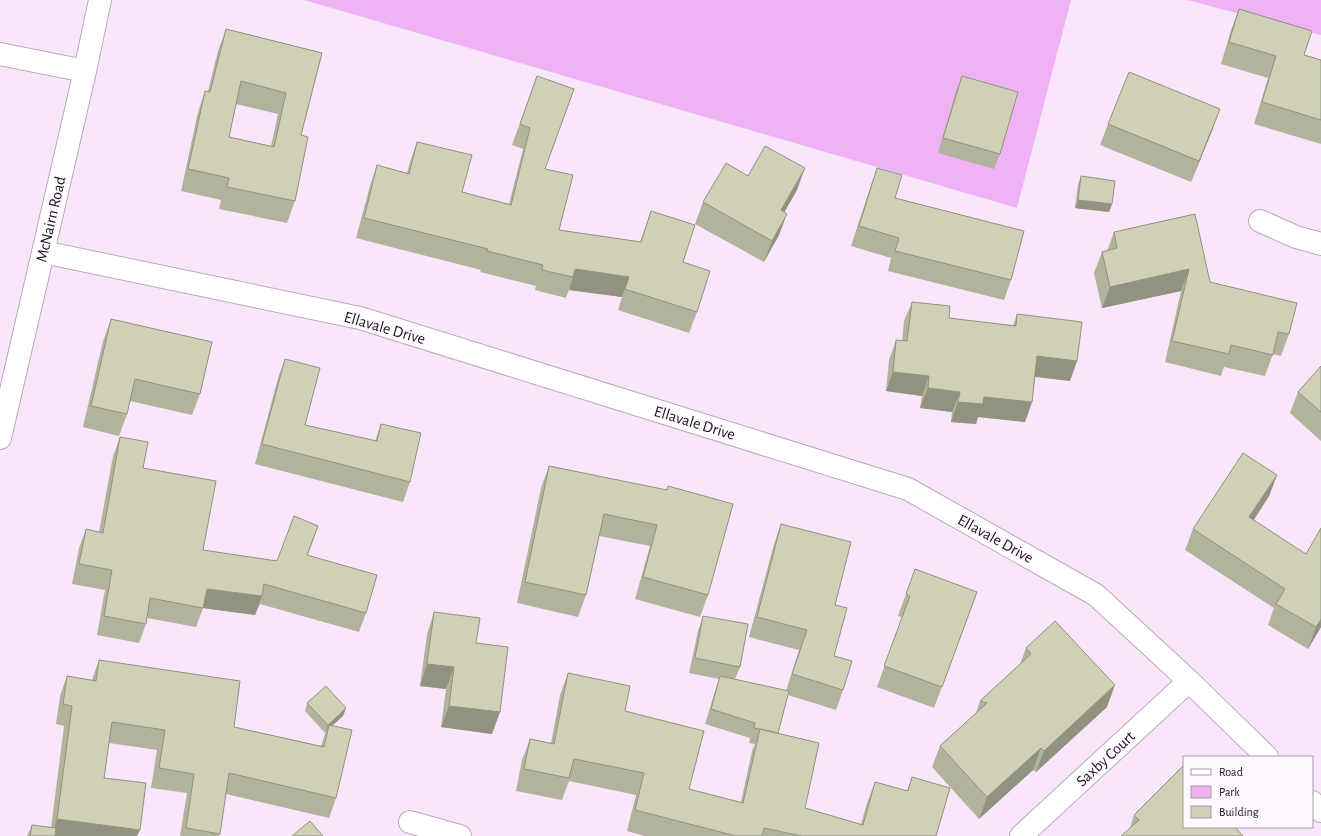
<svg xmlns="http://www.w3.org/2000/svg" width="1321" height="836" font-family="'Alegreya Sans',sans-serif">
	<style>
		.green { fill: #efb3f5 }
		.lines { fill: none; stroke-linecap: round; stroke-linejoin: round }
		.minor-casing { stroke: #bba9bd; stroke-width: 24 }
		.minor { stroke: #fff; stroke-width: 22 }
		.wall { fill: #b2b39d; fill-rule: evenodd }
		.shaded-wall { fill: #91927f }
		.building { fill: #cfd0b6; stroke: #91927f; fill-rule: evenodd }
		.labels { text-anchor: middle; stroke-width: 4; stroke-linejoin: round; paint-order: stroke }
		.street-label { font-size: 16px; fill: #1a141b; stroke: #fdf9fe }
	</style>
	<rect width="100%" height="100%" fill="#fae6fb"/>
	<path class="green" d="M304 0H1071L1017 208Z
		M1187 0H1321V35Z"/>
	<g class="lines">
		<defs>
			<path id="minor" d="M0 54 85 71
				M1260 221 1296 237 1321 244
				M43 252 360 318 908 489 1096 595 1189 681 1267 757
				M0 438 85 71 100 0
				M1312 802 1321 811
				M410 822 460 836
				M1021 836 1189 681"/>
		</defs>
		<use href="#minor" class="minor-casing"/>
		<use href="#minor" class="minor"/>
	</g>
	<path class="wall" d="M1239 9 1304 55 1321 60V144L1254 124 1268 78 1221 64 1231 30Z
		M226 29 322 53 301 135 295 201 287 223 219 209 221 200 181 191 198 112 205 91H208L218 51ZM236 104 278 114 271 146 229 137Z
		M537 76 545 169 559 230 640 242 651 211 683 262 697 312 689 333 618 310 622 297 569 290 566 298 535 290 536 286 480 272 481 270 356 238 370 186 377 165 407 173 410 162 417 142 462 192 509 204 523 149 512 145Z
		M962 76 1000 154 994 169 938 153 956 91Z
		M1108 124 1212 131 1191 182 1100 145Z
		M877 168 895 198 1011 280 1004 300 888 271 891 258 851 246 870 188Z
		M748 176 797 190 784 212 779 235 764 262 695 224 703 202Z
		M1081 176 1112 204 1109 212 1075 208 1078 184Z
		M1114 232 1210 282 1289 334 1281 356 1273 354 1265 376 1224 367 1221 376 1165 362 1181 291 1102 308 1094 273 1102 252 1107 251Z
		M912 302 949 318 1013 326 1017 314 1077 361 1070 381 1035 377 1032 402 1025 422 978 417 976 424 951 422 952 412 920 408 922 396 886 391 889 360 896 340 902 341 904 321Z
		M111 319 200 394 192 415 130 401 127 414 119 436 83 427 103 341Z
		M285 359 305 425 375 441 381 424 410 482 403 502 255 464 278 378Z
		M1321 366V441L1290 413 1298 392Z
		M120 437 143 468 203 550 277 561 318 526 308 555 366 613 359 632 260 604 255 615 203 608 196 627 147 618 146 624 139 643 97 635 105 590 72 584 79 548 86 529 99 532 113 456Z
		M549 466 666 490 668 486 708 595 700 617 635 599 650 546 599 536 586 595 578 617 517 603 541 488Z
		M1277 475 1269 496 1254 520 1321 627 1308 649 1268 625 1274 608 1185 550 1193 529Z
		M781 524 835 605 834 656 843 690 836 710 788 695 778 733 805 808 861 824 867 803 875 782 907 791 912 777 936 836H645L627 831 636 795 569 781 562 800 516 791 522 760 530 739 551 743 560 695 568 673 625 711 689 789 741 802 752 751 755 744 749 743 750 738 705 724 715 691 719 679 689 673 698 631 703 616 740 667 735 679 786 691 799 650 749 637 774 544Z
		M915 569 977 592 934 708 877 687 902 617 898 616Z
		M434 612 476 643 492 734 441 727 446 689 420 686 427 634Z
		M1026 648 1107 707 1036 772 1033 770 979 819 932 767 940 746 976 713 980 701 1020 664Z
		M99 660 234 727 321 746 326 731 325 733 305 711 307 703 346 708 343 716 332 726 336 798 329 818 226 794 219 836H180L187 793 151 788 157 750 109 743 104 778 137 836H27L32 825 51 828 64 726 56 724 60 696 67 676 92 680Z
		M1134 815 1184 827 1130 828Z"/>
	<path class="shaded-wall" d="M1220 109 1212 131 1191 182 1199 161Z
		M805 168 797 190 773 232 781 210Z
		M1078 200 1112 204 1109 212 1075 208Z
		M787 214 779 235 764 262 772 241Z
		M575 269 629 277 622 297 569 290 573 277Z
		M1189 269 1181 291 1102 308 1110 287Z
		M1037 356 1077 361 1070 381 1030 376Z
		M893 372 929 376 922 396 886 391Z
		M928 388 960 392 952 412 920 408Z
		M984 397 1032 402 1025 422 978 417 976 424 951 422 958 402Z
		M1277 475 1269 496 1241 539 1249 517Z
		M207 589 262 596 255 615 203 608Z
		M1321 619V627L1308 649 1316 627Z
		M427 664 454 667 446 689 420 686Z
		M1115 685 1107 707 1036 772 1044 751Z
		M449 706 500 712 492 734 441 727Z
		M346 708 343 716 327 730 329 725 325 733 328 725Z
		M1041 748 1033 770 979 819 987 797Z
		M57 819 140 830 137 836H51Z"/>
	<path class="building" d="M1239 9 1312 31 1304 55 1321 60V120L1262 102 1276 56 1229 42Z
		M226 29 322 53 301 135 308 137 295 201 227 187 229 178 188 169 205 91 210 92ZM241 81 286 93 274 147 229 137Z
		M1129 72 1220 109 1199 161 1108 124Z
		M537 76 574 89 545 169 573 175 559 230 641 242 651 211 695 225 683 262 710 271 697 312 625 289 629 277 575 269 573 277 542 270 543 265 487 251 488 249 364 218 377 165 409 174 417 142 472 155 462 192 511 205 530 128 520 124Z
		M962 76 1018 92 1000 154 943 138Z
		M765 146 805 168 781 210 787 214 772 241 703 202 726 163 748 176Z
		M877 168 902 175 895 198 1024 231 1011 280 895 251 899 238 859 226Z
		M1081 176 1115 181 1112 204 1078 200Z
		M1195 214 1210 282 1297 303 1289 334 1278 332 1273 355 1231 345 1229 354 1172 341 1189 269 1110 287 1102 252 1117 248 1114 232Z
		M912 302 950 306 949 318 1016 326 1017 314 1082 322 1077 361 1037 356 1032 402 984 397 983 404 958 402 960 392 928 388 929 376 893 372 896 340 907 341Z
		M111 319 212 342 200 394 135 379 127 414 91 406Z
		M285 359 320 368 305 425 377 441 381 424 421 433 410 482 262 444Z
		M1321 366V412L1298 392Z
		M120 437 148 442 143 468 216 481 203 550 277 561 294 516 318 526 307 555 377 575 366 613 264 584 262 596 207 589 203 608 150 598 146 624 104 616 112 570 79 564 86 529 103 533Z
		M1243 453 1277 475 1249 517 1306 554 1321 528V619L1316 627 1276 604 1285 589 1193 529Z
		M549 466 667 490 668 486 733 504 708 595 643 577 657 525 604 514 586 595 525 582Z
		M781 524 851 542 835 605 847 608 834 656 852 661 843 690 792 674 807 630 757 617Z
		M915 569 977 592 942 687 884 666 910 596 906 594Z
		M434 612 480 618 476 643 508 647 500 712 449 706 454 667 427 664Z
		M703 616 748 624 740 667 695 658Z
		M1055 621 1115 685 1044 751 1041 748 987 797 940 746 987 703 980 701 1031 654 1026 648Z
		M99 660 240 681 234 727 324 747 329 725 352 730 336 798 229 773 220 834 186 828 194 774 159 768 165 730 112 722 104 778 146 783 140 830 57 819 72 706 63 704 67 676 96 681Z
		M568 673 630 686 625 711 704 731 689 789 743 803 760 729 819 743 805 808 863 825 875 782 908 791 912 777 950 788 936 836H802L764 828 762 836H736L635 810 644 773 574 759 569 778 524 769 530 739 554 744Z
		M720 676 789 691 778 733 754 728 755 723 711 709Z
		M326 686 346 708 328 725 307 703Z
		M1184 765V827H1235L1243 836H1121L1139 820 1134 815Z
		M310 821 323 836H292Z
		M32 825 56 828 55 836H30Z"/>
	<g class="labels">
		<g class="street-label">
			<text transform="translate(50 219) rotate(-77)" y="6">McNairn Road</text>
			<text transform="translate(385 327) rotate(16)" y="6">Ellavale Drive</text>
			<text transform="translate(695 422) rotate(17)" y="6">Ellavale Drive</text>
			<text transform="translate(996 538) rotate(29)" y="6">Ellavale Drive</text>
			<text transform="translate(1105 758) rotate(-43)" y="6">Saxby Court</text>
		</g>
	</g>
	<rect x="1183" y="756" width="130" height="72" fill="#fdf9fe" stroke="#a29da3"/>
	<rect x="1191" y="769" width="20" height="6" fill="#ffffff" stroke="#a29da3"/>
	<text x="1219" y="776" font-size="12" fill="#1a141b">Road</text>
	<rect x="1191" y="786" width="20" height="12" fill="#efb3f5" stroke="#a29da3"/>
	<text x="1219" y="796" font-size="12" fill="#1a141b">Park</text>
	<rect x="1191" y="806" width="20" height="12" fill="#cfd0b6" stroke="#a29da3"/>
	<text x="1219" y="816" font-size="12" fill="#1a141b">Building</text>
</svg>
